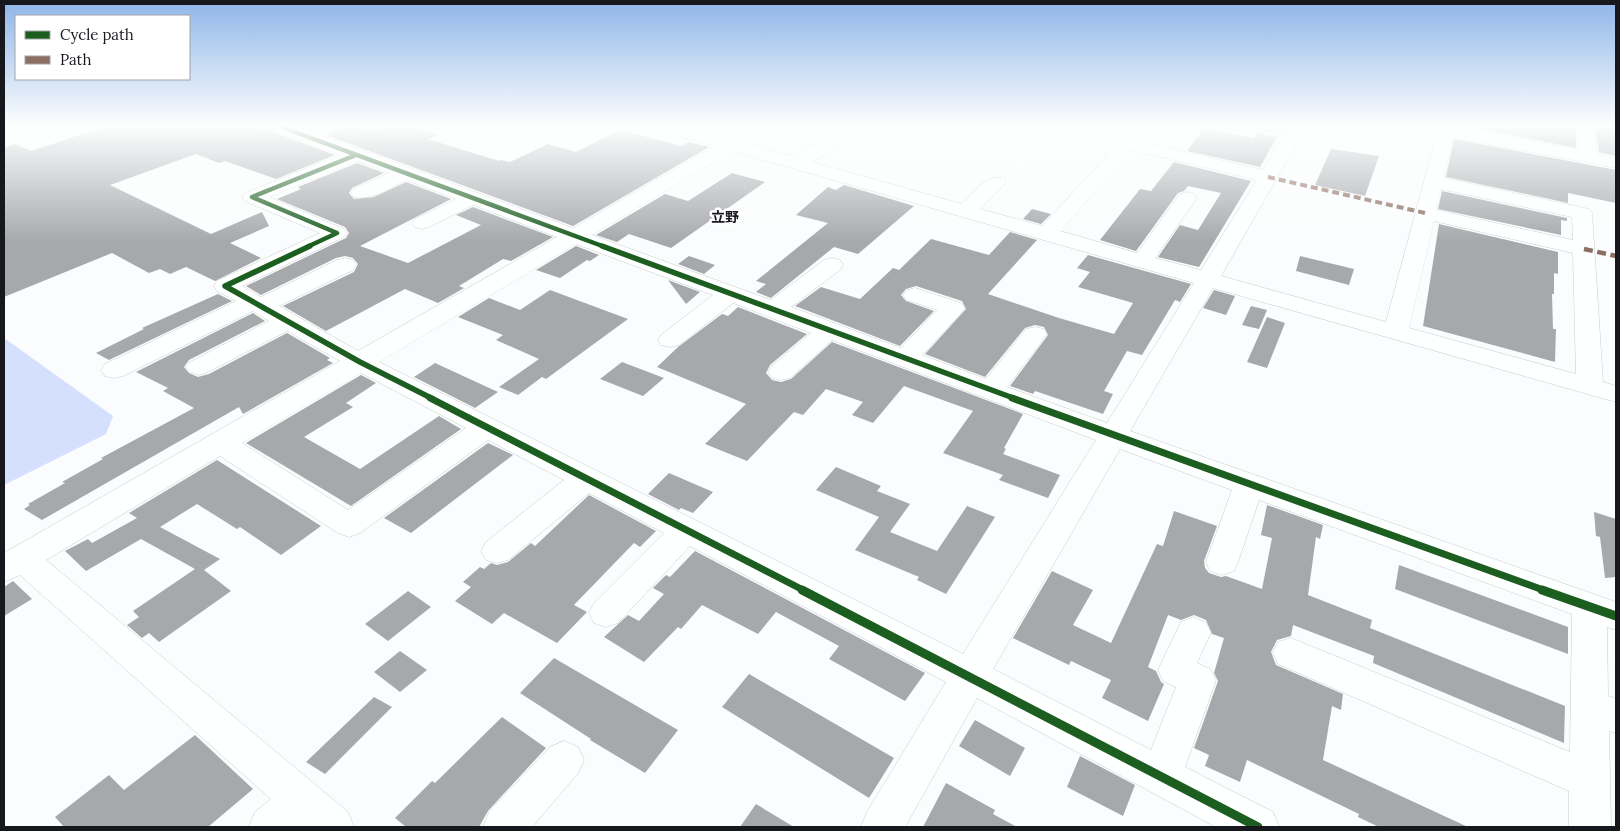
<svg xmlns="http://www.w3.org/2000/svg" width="1620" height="831" font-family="Lora,'Noto Sans JP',serif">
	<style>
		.green { fill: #d5dffe }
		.building { fill: #a7a8ac }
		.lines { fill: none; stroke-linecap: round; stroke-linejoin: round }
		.minor-casing { stroke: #cbcccf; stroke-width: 1 }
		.minor { fill: #feffff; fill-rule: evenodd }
		.quiet-far1 { stroke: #8d6e63; stroke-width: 4; stroke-dasharray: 7 4; stroke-linecap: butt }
		.quiet { stroke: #8d6e63; stroke-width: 4.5; stroke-dasharray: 9 4.5; stroke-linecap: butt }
		.cycleway-far3-casing { stroke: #fff; stroke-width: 6 }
		.cycleway-far2-casing { stroke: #fff; stroke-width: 8 }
		.cycleway-far1-casing { stroke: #fff; stroke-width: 10 }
		.cycleway-casing { stroke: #fff; stroke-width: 12 }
		.cycleway-far3 { stroke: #1b5e20; stroke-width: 4.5 }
		.cycleway-far2 { stroke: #1b5e20; stroke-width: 5.5 }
		.cycleway-far1 { stroke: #1b5e20; stroke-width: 7 }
		.cycleway { stroke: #1b5e20; stroke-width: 9 }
		.labels { text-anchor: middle; stroke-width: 5; stroke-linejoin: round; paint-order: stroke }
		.far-quarter-label { font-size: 14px; font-weight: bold; fill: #16181d; stroke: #fff }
	</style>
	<rect width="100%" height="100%" fill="#fbfcfd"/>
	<path class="green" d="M1231 125H1288L1282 135Z
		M4 338 113 416 106 434 4 485Z"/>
	<path class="building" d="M111 125H253L335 155 276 179 225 161 219 163 196 154 110 185 211 234 262 212 269 226 230 243 261 258 215 281 186 267 170 274 160 269 149 273 112 253 4 297V148L15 144 31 151Z
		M344 125 376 130 388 125H409L438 135 428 139 499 161 501 160 510 162 548 144 576 152 620 130 681 146 689 142 709 147 573 226 326 135Z
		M1461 125H1584L1578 127 1576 131V148Z
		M1588 125H1616V156L1599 152 1596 131 1594 127Z
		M1204 128 1253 138 1256 133 1277 137 1260 167 1187 151Z
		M1454 139 1616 170V203L1568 193V203L1446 177Z
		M1331 149 1379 156 1365 196 1315 185Z
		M1174 162 1251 181 1199 267 1158 257 1180 225 1198 230 1221 193 1188 186 1184 191 1178 193 1136 251 1100 240 1140 189 1151 191Z
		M357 163 384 173 352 188 349 193 354 199 374 197 406 182 451 199 360 246 408 263 481 225 456 215 473 207 553 237 511 261 503 259 459 286 464 288 438 303 405 289 326 331 283 306 354 272 358 264 353 258 345 256 336 258 261 295 246 286 346 238 349 233 345 227 277 199 301 189 298 187Z
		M732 173 765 182 671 248 629 234 617 242 596 235 665 194 688 201Z
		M844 185 914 206 858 254 834 247 771 298 756 292 766 284 756 281 828 223 796 215 828 187 836 190Z
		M1442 191 1567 218V221L1561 220V235L1438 209Z
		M1032 209 1051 214 1041 224 1023 219Z
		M1439 224 1558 252V274L1554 273V294H1552L1553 329H1556L1555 362 1423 326Z
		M1010 232 1037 240 988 294 1059 318 1114 334 1133 303 1078 287 1090 272 1077 268 1088 255 1191 284 1180 302 1175 300 1142 355 1127 351 1104 391 1113 394 1103 414 1035 391 1033 394 1010 386 1048 335 1044 327 1035 325 1025 328 985 377 925 354 966 309 962 301 916 286 906 289 901 295 906 301 934 311 900 346 795 306 821 287 860 299 893 268 899 270 931 239 989 255Z
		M576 246 599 255 590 261 587 260 560 278 536 270Z
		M689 256 715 265 704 274 678 264Z
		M1300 256 1354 269 1349 285 1296 271Z
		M668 280 700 292 686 304Z
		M550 290 628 319 546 379 542 377 518 395 499 387 539 359 496 340 503 335 458 317 489 298 520 310Z
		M1214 290 1235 296 1226 315 1203 308Z
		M218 294 232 301 109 360 96 353 144 329 142 328Z
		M1251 306 1267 310 1259 329 1242 325Z
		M738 307 807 334 770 365 766 373 772 380 781 382 791 379 832 342 1023 414 1004 448 1006 449 1003 454 1060 475 1048 498 999 480 1003 475 943 453 973 411 904 386 873 423 852 415 863 402 826 389 803 415 794 412 747 461 705 444 746 404 657 367 678 347 722 314 728 316Z
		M253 313 265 321 189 360 184 367 189 373 198 377 209 374 287 333 330 358 327 360 333 363 243 414 239 407 42 520 24 509 30 505 28 504 65 483 62 482 103 459 101 458 194 408 163 391 168 388 136 372Z
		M1267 317 1285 323 1267 368 1247 362Z
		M622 362 664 378 643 396 600 379Z
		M435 363 498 392 475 408 414 377Z
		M361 375 376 383 346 403 353 407 304 437 360 469 439 416 461 429 351 506 246 443Z
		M488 443 513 455 411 533 384 518Z
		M217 460 321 526 281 555 240 527 237 529 197 504 160 527 220 559 204 570 231 591 159 642 149 633 142 638 127 625 139 617 133 611 195 569 141 539 86 571 65 551 88 539 92 543 137 518 129 513Z
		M836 467 881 486 877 491 910 504 890 532 937 551 967 506 995 517 946 594 917 580 919 577 855 550 879 517 816 490Z
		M669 473 713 492 693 513 681 508 679 510 648 494Z
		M589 495 656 531 640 547 634 543 574 605 587 612 557 643 504 613 492 624 455 601 471 587 463 582 480 567 484 569 491 563 497 565 508 562 531 543 535 546Z
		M1267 505 1323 525 1320 539 1316 537 1308 595 1372 620 1370 628 1565 706 1564 743 1373 663 1374 656 1293 625 1291 636 1277 640 1271 652 1276 665 1343 694 1341 710 1332 706 1323 760 1468 827H1379L1358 817 1359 814 1247 760 1240 782 1205 766 1209 755 1194 748 1218 681 1214 673 1224 638 1212 634 1206 620 1194 615 1181 620 1168 615 1148 667 1156 671 1161 682 1164 684 1148 721 1102 698 1111 680 1071 661 1069 665 1013 638 1052 571 1093 590 1073 625 1111 643 1157 544 1163 546 1174 511 1217 526 1204 561 1205 568 1209 573 1221 577 1226 576 1262 589 1272 538 1261 535Z
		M1594 512 1616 519V577L1605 578 1600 537 1596 536Z
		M695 551 925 673 905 701 829 659 839 646 776 612 758 634 702 605 681 629 678 627 644 662 604 637 628 615 639 621 664 594 653 588 666 575 670 577Z
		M1399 565 1568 627V654L1395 589Z
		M13 581 32 599 4 616V587Z
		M408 591 431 607 388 641 365 624Z
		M400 651 427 670 400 692 374 672Z
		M554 658 678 730 645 773 590 740 591 739 520 693Z
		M749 674 894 758 869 798 722 707Z
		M374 697 392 707 325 774 306 762Z
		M502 717 546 748 488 811 479 827H406L395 818 432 781 435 783Z
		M975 720 1025 748 1010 776 959 746Z
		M195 735 253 789 208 827H64L55 817 109 775 124 790Z
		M1080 756 1135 785 1123 816 1067 787Z
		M946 783 995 810 993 814 1017 827H923Z
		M756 804 794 827H740Z"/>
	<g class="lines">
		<defs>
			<path id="minor" d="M22 125H48L46 129 4 142V131Z
				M268 125H293L573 228 715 146 652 129 650 125H679L794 157 849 125H864L866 128 863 132 812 162 962 204C973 193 986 174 1003 178L1006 182 1003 186 980 209 1042 226 1122 140 1128 139 1263 170 1290 125H1307L1221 276 1386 322 1437 133 1414 129 1412 125H1449L1578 150 1577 132 1580 128 1586 127 1592 128 1595 132 1597 154 1616 158V168L1453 137 1444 178 1589 209 1592 213 1603 382 1616 386V402L1213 288 1130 431 1616 602V630L1607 627 1608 696 1616 699V733L1609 731 1611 827H1569V791L1278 664 1273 653 1278 642 1291 638 1570 752 1572 614 1259 500 1238 562 1234 571 1222 575 1210 571 1206 562 1232 490 1120 449 993 669 1151 750 1176 687 1163 681 1158 670 1181 622 1193 617 1205 622 1211 632 1197 663 1210 669 1216 680 1185 767 1273 812 1279 827H1216L977 698 905 827H861L867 812 946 682 690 546 618 623 606 627 594 623 589 613 594 603 664 533 589 493 508 560 497 563 486 560 481 551 486 542 564 480 488 440 360 533 349 537 338 533 220 456 46 560 348 812 354 827H249L255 812 271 799 20 575 4 582V553L340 361 287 331 208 372 199 375 190 372 186 367 190 362 269 321 253 311 123 376 114 378 105 376 101 370 105 364 236 301 217 291 214 286 217 281 320 233 245 201 242 197 245 193 340 155 270 129ZM1132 150 1257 180 1201 270 1155 258 1197 198 1194 194 1187 192 1180 194 1137 253 1060 231ZM732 151 1194 283 1107 423 1007 387 1047 334 1044 329 1035 327 1026 329 986 379 922 355 961 313 965 308 961 303 915 288 907 290 903 295 907 300 937 310 901 348 791 307 840 270 843 265 840 260 832 258 824 260 771 300 592 235ZM357 161 389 173 354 189 351 193 354 197C371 201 391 187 406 180L456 199 415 219 412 223 415 227 422 229 429 227 473 205 557 237 358 351 279 306 353 270 356 265 353 260 345 258 337 260 261 297 242 286 344 237 347 233 344 229 269 197ZM1441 189 1572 217 1573 240 1436 210ZM1434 221 1573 253 1576 374 1409 328ZM576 244 713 295 661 335 658 340 661 345 670 347 679 345 733 303 811 333 772 366 768 372 772 378 781 380 790 378 832 340 1096 440 963 654 379 362ZM361 373 466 428 348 510 242 443Z
				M564 741 578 747 584 760 578 773 532 827H483L489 812 550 747Z"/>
		</defs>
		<use href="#minor" class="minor-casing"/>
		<use href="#minor" class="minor"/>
		<path class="quiet-far1" d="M1268 177 1425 213"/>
		<path class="quiet" d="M1584 249 1616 256"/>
		<defs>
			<path id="cycleway-far3" d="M276 125 605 247
				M307 247 337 233 252 197 356 155"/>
			<path id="cycleway-far2" d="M310 246 225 286 360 362 433 399
				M602 246 1016 399"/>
			<path id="cycleway-far1" d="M430 398 805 591
				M1012 398 1546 591"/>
			<path id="cycleway" d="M802 590 1258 827
				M1542 590 1616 616"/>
		</defs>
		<use href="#cycleway-far3" class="cycleway-far3-casing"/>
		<use href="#cycleway-far2" class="cycleway-far2-casing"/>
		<use href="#cycleway-far1" class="cycleway-far1-casing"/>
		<use href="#cycleway" class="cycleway-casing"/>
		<use href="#cycleway-far3" class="cycleway-far3"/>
		<use href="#cycleway-far2" class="cycleway-far2"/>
		<use href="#cycleway-far1" class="cycleway-far1"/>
		<use href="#cycleway" class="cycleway"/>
	</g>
	<linearGradient id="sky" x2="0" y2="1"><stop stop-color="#8eb5e8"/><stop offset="0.52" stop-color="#fdfefe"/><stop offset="1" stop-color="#fdfefe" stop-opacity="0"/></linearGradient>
	<rect width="1620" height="242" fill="url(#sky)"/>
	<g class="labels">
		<g class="far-quarter-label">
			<text x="725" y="222">立野</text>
		</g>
	</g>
	<rect width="1620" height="831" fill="none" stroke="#16181d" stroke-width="10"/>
	<rect x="15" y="15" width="175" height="65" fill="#ffffff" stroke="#a2a3a5"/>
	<rect x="25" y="31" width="25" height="8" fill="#1b5e20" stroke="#a2a3a5"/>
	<text x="60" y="40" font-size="15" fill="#16181d">Cycle path</text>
	<rect x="25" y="56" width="25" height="8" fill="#8d6e63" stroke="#a2a3a5"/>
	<text x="60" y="65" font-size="15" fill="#16181d">Path</text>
</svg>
